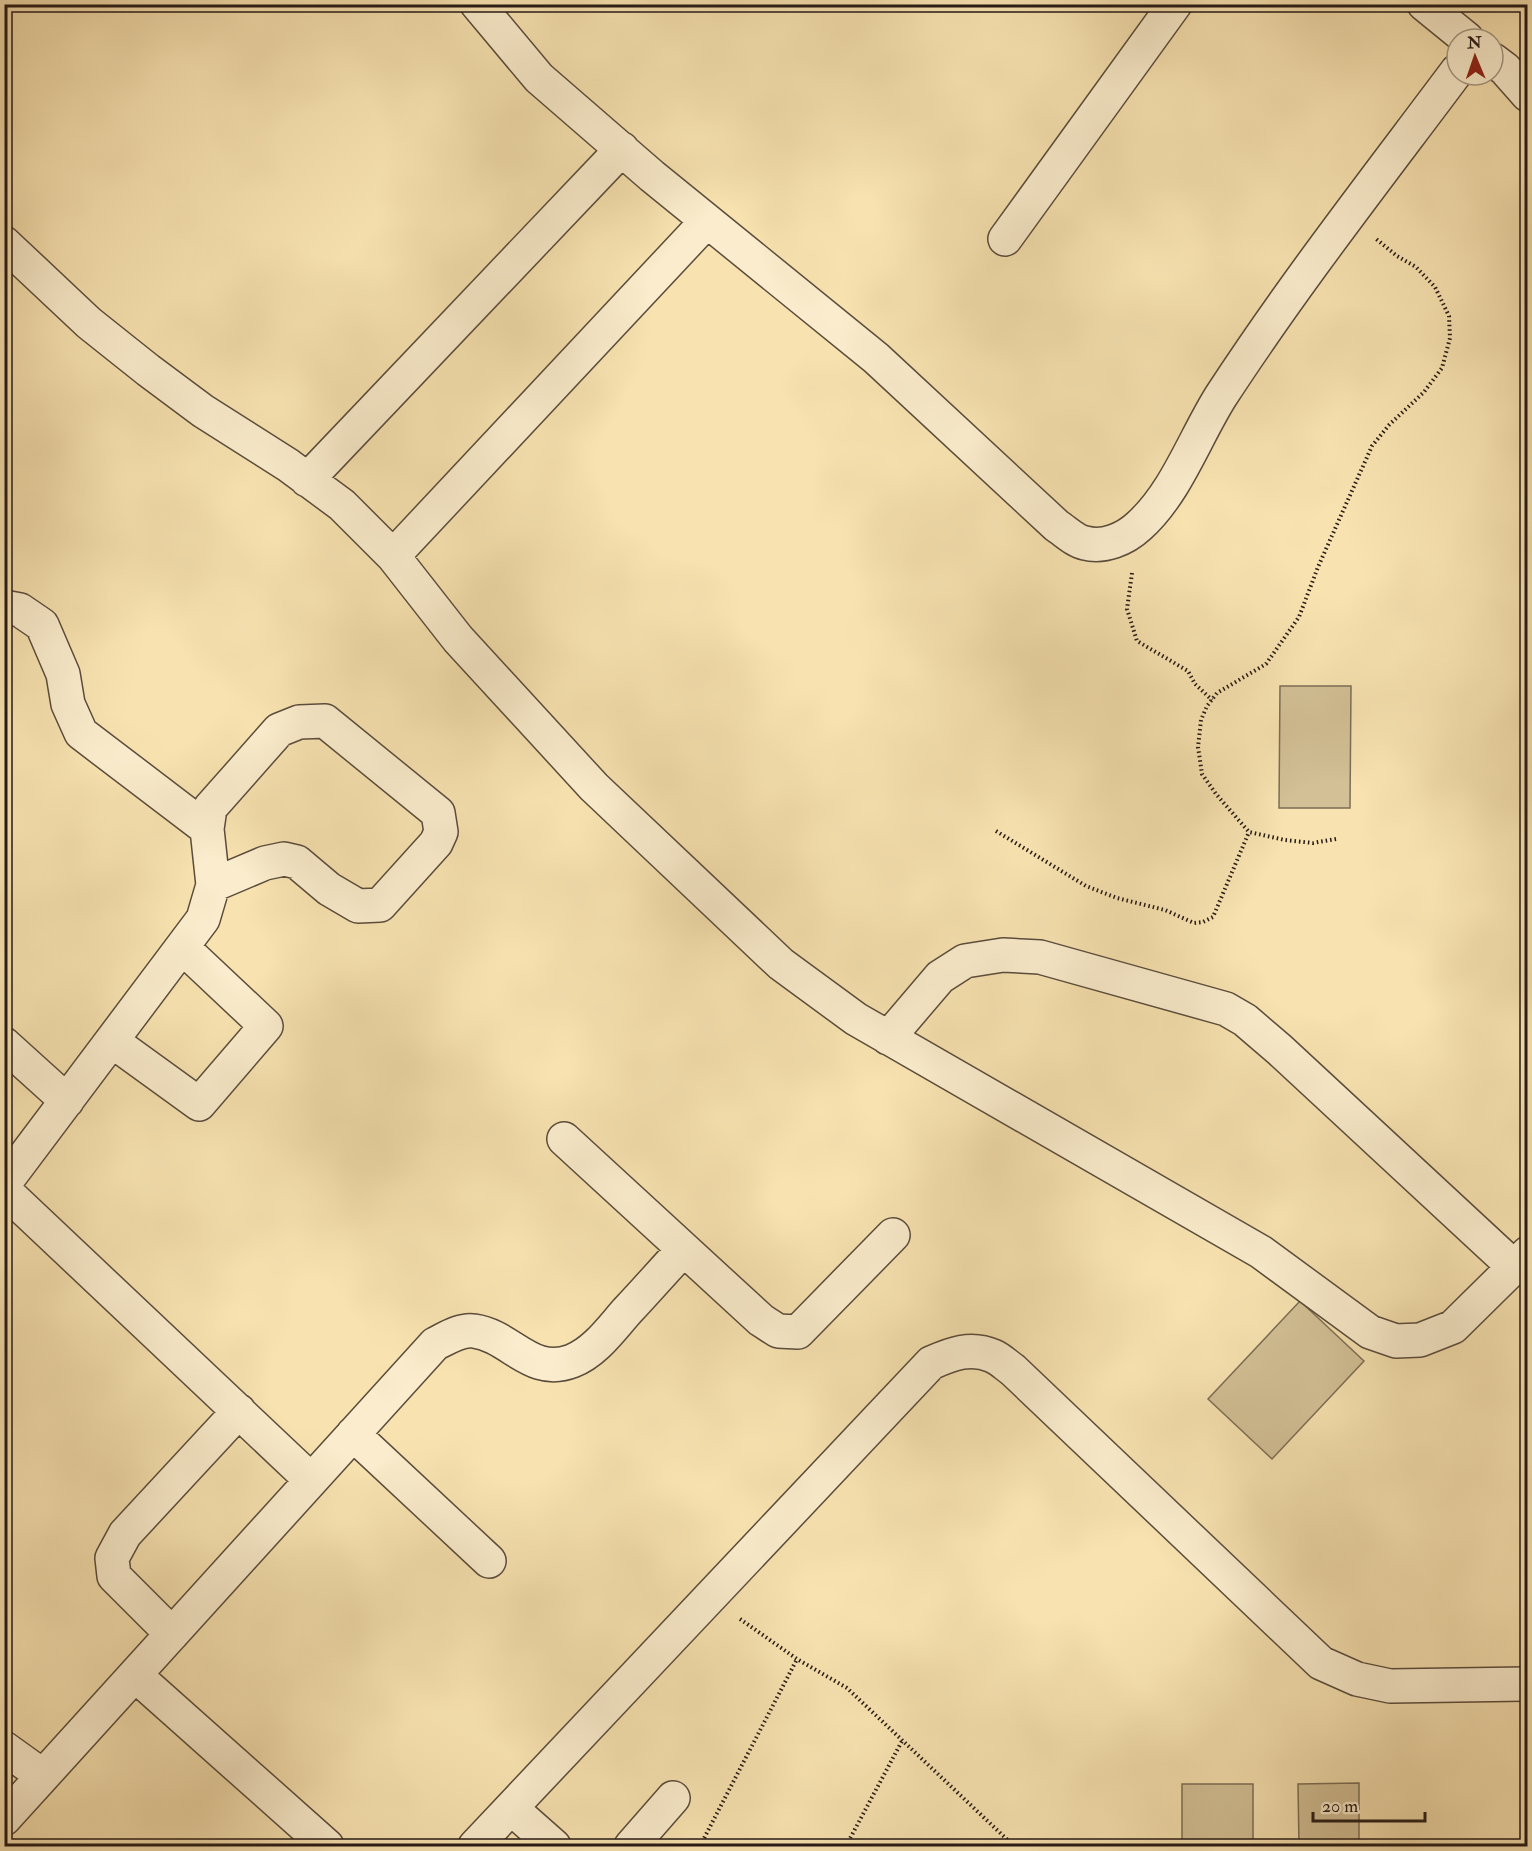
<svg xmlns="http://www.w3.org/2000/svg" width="1532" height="1851" font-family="'IM FELL Double Pica',serif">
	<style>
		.grass { fill: #d3c096; stroke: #7c6d56; stroke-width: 1.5 }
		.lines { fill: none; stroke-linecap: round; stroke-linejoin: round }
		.minor-casing { stroke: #5a4c3c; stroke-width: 36 }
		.path { stroke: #261a16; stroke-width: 4; stroke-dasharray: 1.5 3; stroke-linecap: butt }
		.minor { stroke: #faeccc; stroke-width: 33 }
	</style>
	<rect width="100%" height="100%" fill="#f7e2b0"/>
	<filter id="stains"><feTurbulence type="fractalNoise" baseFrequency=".00333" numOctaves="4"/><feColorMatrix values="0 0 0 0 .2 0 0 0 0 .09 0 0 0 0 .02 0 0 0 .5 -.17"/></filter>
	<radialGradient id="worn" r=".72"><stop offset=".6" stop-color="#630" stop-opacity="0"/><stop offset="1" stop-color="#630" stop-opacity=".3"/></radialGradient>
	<path class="grass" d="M1280 686H1351L1350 808H1279Z
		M1300 1301 1364 1361 1272 1459 1208 1399Z
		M1359 1783V1846H1299L1298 1784Z
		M1182 1784H1253V1846H1182Z"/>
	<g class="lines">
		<defs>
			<path id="minor" d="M477 4 539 78 652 176 876 358 1057 526C1065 531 1075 541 1085 543 1104 548 1125 539 1139 526 1176 493 1195 437 1221 396 1294 284 1377 178 1457 71
				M1424 4 1467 39
				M1493 60 1505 69 1528 95
				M1005 239 1175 4
				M4 243 89 323 148 370 203 411 288 465 342 505 393 556 458 639 594 787 781 964 856 1019 1261 1252 1370 1332 1396 1341 1420 1340 1453 1327 1528 1253
				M307 480 622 149
				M393 556 707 221
				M4 607 20 610 42 625 63 674 68 704 81 733 207 829
				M888 1038 940 977 965 961 1003 955 1040 957 1226 1009 1245 1020 1280 1050 1514 1267
				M112 1041 199 1104 266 1026 182 947
				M4 1044 67 1101
				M564 1139 761 1320 778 1331 798 1332 893 1235
				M4 1184 203 919 213 885 207 829 210 808 279 730 299 722 325 721 438 813 441 832 436 843 380 905 358 906 329 889 297 862 284 859 265 863 213 885
				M4 1190 311 1480
				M353 1434 489 1561
				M172 1634 114 1576 112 1558 125 1534 239 1411
				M135 1675 327 1846
				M4 1748 43 1776
				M511 1808 554 1846
				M4 1819 435 1344C447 1338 461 1329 474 1331 511 1336 531 1377 572 1361 595 1352 611 1329 627 1311 646 1291 664 1270 683 1250
				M475 1846 931 1363C951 1354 971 1346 993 1356 1000 1359 1006 1365 1013 1370L1321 1663 1357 1679 1390 1686 1528 1684
				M631 1846 673 1798"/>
		</defs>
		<use href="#minor" class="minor-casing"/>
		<path class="path" d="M1132 573 1127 609 1137 641 1188 671 1195 684 1212 700
			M996 831 1086 886 1117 898 1165 910 1194 923 1203 922 1213 917 1249 832
			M1336 839 1313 843 1285 840 1249 832 1216 794 1202 774 1198 747 1201 720 1207 706 1217 693 1266 664 1299 617 1318 567 1372 446 1389 425 1424 392 1442 368 1450 338 1449 316 1435 287 1416 267 1397 256 1375 238
			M740 1619 797 1659 847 1688 1014 1846
			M700 1846 797 1659
			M846 1846 902 1741"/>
		<use href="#minor" class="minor"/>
	</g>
	<rect width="1532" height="1851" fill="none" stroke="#f7e2b0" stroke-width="24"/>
	<rect x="6" y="6" width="1520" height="1839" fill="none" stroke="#261a16" stroke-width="3"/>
	<rect x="12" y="12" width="1508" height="1827" fill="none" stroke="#261a16" stroke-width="1.5"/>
	<g transform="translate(1475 57) rotate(358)"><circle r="28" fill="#faeccc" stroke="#a59883" stroke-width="1.5"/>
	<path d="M0-4.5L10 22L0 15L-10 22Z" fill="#8f2418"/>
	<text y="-9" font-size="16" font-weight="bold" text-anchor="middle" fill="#261a16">N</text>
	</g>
	<path d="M1313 1812v9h112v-9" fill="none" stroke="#261a16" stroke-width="3"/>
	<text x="1322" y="1812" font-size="18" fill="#261a16" stroke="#faeccc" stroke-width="4.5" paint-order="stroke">20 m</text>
	<rect width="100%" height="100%" filter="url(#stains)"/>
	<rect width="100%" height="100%" fill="url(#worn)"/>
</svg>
